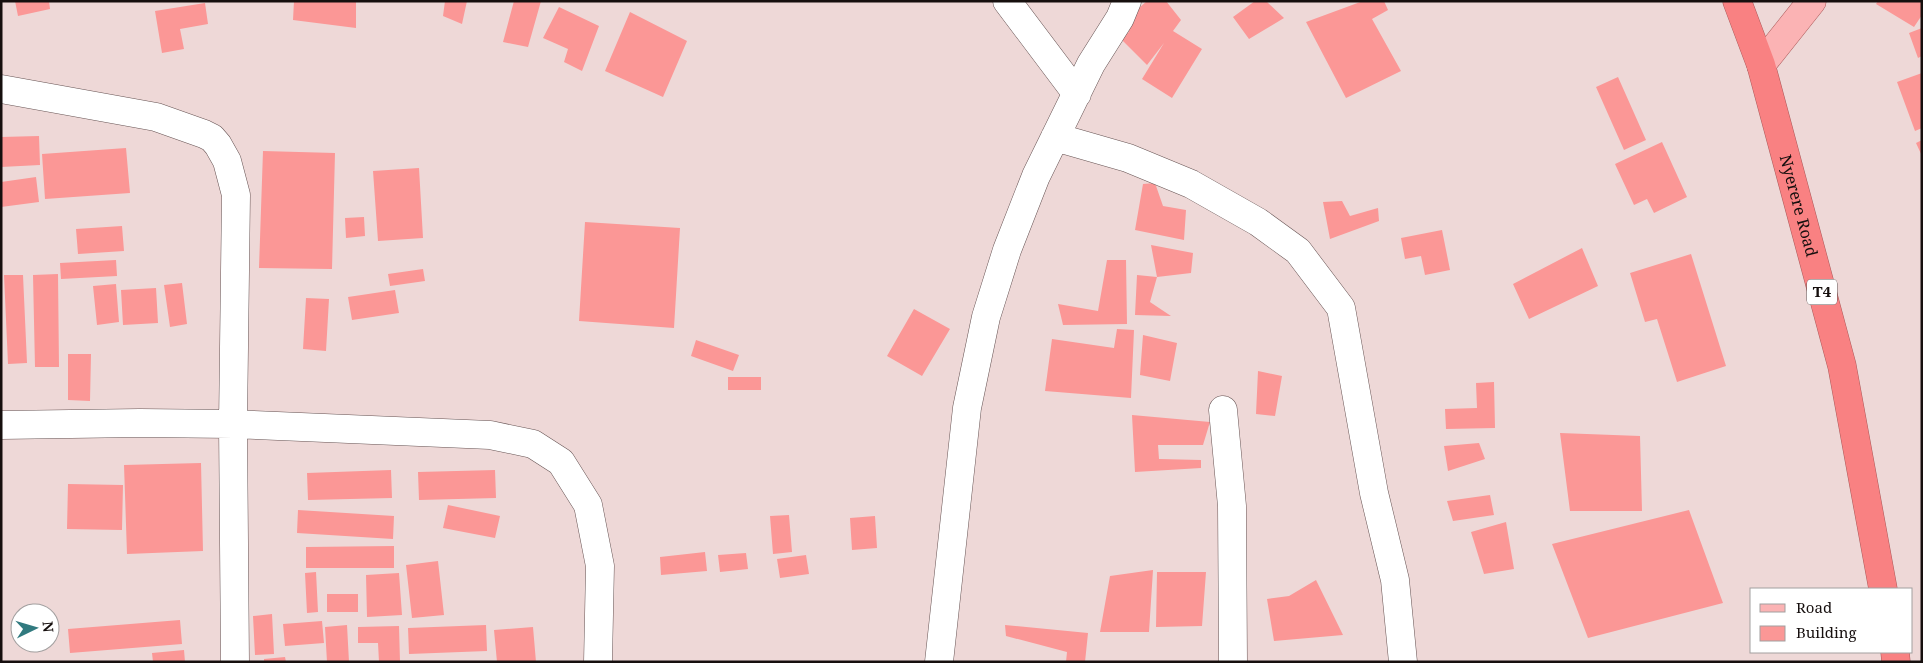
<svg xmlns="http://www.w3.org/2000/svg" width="1923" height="663" font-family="'Noto Serif',serif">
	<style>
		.building { fill: #fb9796 }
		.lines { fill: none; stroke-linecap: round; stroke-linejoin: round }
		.minor-casing { stroke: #675454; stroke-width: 29 }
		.major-casing { stroke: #aa5959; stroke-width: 29 }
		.highway-casing { stroke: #aa5959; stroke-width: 29 }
		.minor { stroke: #fff; stroke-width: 28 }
		.major { stroke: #fbb3b4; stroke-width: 28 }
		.highway { stroke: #f98182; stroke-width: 28 }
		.labels { text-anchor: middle; stroke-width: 5; stroke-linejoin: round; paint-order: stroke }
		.shield { fill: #fff; stroke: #5c5756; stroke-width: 1 }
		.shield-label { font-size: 15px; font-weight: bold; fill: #160f0e }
		.street-label { font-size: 16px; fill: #160f0e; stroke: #fff }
	</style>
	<rect width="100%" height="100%" fill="#eed8d7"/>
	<path class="building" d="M15 1H49L50 9 18 16Z
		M294 1H356V28L293 20Z
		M445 1H467L462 24 443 16Z
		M514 1H541L528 47 503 42Z
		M1147 1H1166L1181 20 1173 31 1202 49 1172 98 1142 79 1164 43 1147 65 1120 38 1129 32 1123 22Z
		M1255 1H1266L1284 18 1249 39 1233 17Z
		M1363 1H1384L1388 10 1372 19 1401 71 1346 98 1306 22Z
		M1878 1H1922V15L1914 27 1876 4Z
		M205 3 208 24 180 29 184 49 162 53 155 11Z
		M559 7 599 26 582 71 564 62 568 49 543 38Z
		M630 12 687 41 663 97 605 71Z
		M1922 28V56L1918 58 1909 33Z
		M1922 73V128L1915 131 1897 82Z
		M1618 77 1646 140 1624 150 1596 87Z
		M39 136 40 165 1 167V137Z
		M1922 140V156L1916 143Z
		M1662 142 1687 197 1654 213 1647 199 1634 205 1615 164Z
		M126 148 130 193 45 199 42 154Z
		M263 151 335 153 332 269 259 268Z
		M419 168 423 238 378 241 373 171Z
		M36 177 39 202 1 207V182Z
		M1155 183 1163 206 1186 210 1184 240 1135 230 1143 184Z
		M1342 201 1350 216 1378 208 1379 221 1330 239 1323 202Z
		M364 217 365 236 346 238 345 218Z
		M585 222 680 228 674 328 579 321Z
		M122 226 124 251 78 254 76 229Z
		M1442 230 1450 270 1425 275 1421 256 1405 259 1401 238Z
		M1151 245 1193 253 1191 273 1157 277Z
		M1582 248 1598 286 1529 319 1513 284Z
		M1691 254 1726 366 1677 382 1657 319 1645 322 1630 273Z
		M116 260 117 276 61 279 60 263Z
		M1107 260H1126L1127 324 1063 325 1058 304 1098 311Z
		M423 269 425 281 390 286 388 274Z
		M58 274 59 367H35L33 275Z
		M4 275H23L27 363 8 364Z
		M1137 275 1157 277 1150 302 1171 316 1135 315Z
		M182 283 187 324 170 327 164 285Z
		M116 284 119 322 97 325 93 286Z
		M156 288 158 323 123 325 121 290Z
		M395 290 399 313 352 320 348 297Z
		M306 298 329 299 326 351 303 349Z
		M914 309 950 329 922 376 887 356Z
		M1117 329 1134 330 1131 398 1045 391 1052 339 1114 348Z
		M1143 335 1177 343 1170 381 1140 375Z
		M696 340 739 355 733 371 691 356Z
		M68 354H91L90 401 68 400Z
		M1258 371 1282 376 1275 416 1256 414Z
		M728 377H761V390H728Z
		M1494 382 1495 428 1446 429 1445 409 1477 408 1476 383Z
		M1132 415 1210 422 1203 445H1158L1159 459 1201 460V468L1135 472Z
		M1560 433 1640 436 1642 511H1570Z
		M1479 443 1485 459 1448 471 1444 446Z
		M201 463 203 551 127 554 124 465Z
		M391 470 392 498 308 500 307 473Z
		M495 470 496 498 419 500 418 472Z
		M68 484 123 485 122 530 67 529Z
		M1490 495 1494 515 1453 521 1447 501Z
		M448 505 500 516 495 538 443 528Z
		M298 510 394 516 393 539 297 533Z
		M1689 510 1723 603 1588 638 1552 544Z
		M789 515 792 552 773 554 770 516Z
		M875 516 877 548 852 550 850 518Z
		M1506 522 1514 569 1484 574 1471 532Z
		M394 546V568H306V547Z
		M705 552 707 571 661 575 660 557Z
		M746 553 748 569 720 572 718 555Z
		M806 555 809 574 780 578 777 559Z
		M438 561 444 615 412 618 406 565Z
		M1153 570 1149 632H1100L1110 576Z
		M316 572 318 612 307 613 305 573Z
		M1157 572H1206L1202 626 1156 627Z
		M399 573 402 615 367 617 366 575Z
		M1316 580 1343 635 1274 641 1267 599 1289 596Z
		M327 594H358V612H327Z
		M272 614 274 654 255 655 253 616Z
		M180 620 182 644 70 653 68 629Z
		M322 621 324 643 285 646 283 624Z
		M347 625 349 662H327L325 627Z
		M486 625 487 651 409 654 408 628Z
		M1005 625 1088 633 1085 662H1066L1067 652 1006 636Z
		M399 626 400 662H379L378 643H358V627Z
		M533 627 536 662H497L494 630Z
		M184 650 185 662H153L152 653Z
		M285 657 286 662H264V659Z"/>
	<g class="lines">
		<defs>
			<path id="minor" d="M1007 1 1077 94
				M1 89 156 117 204 134 212 138 218 145 227 161 236 195 233 424 235 662
				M1055 137 1128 158 1191 184 1258 222 1298 251 1341 308 1374 493 1395 580 1403 662
				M1223 410 1232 506 1233 662
				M1 425 140 423 233 424 490 435 533 444 561 462 588 505 600 566 598 662
				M939 662 967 408 986 317 1007 250 1036 176 1091 64 1120 18 1127 1"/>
			<path id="major" d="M1761 65 1812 1"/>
			<g id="highway">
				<path id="s1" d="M1737 1 1761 65 1842 366 1883 589"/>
				<path d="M1895 652 1896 662"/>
			</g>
		</defs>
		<use href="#minor" class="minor-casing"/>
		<use href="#major" class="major-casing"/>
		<use href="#highway" class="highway-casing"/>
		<use href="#minor" class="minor"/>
		<use href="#major" class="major"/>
		<use href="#highway" class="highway"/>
	</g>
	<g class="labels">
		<rect class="shield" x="1807" y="279.5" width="30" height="25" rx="4"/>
		<g class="shield-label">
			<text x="1822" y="297">T4</text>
		</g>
		<g class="street-label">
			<text dy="6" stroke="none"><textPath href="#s1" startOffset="214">Nyerere Road</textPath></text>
		</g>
	</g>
	<rect width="1923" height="663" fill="none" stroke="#160f0e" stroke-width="5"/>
	<rect x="1750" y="588" width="162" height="65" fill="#ffffff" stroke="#a29f9f"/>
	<rect x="1760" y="604" width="25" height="8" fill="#fbb3b4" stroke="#a29f9f"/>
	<text x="1796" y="613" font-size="15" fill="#160f0e">Road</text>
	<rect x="1760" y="626" width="25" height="15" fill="#fb9796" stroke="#a29f9f"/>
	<text x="1796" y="638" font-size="15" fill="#160f0e">Building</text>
	<g transform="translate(35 628) rotate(85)"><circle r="24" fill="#ffffff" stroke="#a29f9f"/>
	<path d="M0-4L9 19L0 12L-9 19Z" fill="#317a7f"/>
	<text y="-8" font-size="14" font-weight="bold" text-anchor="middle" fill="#160f0e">N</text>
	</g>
</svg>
